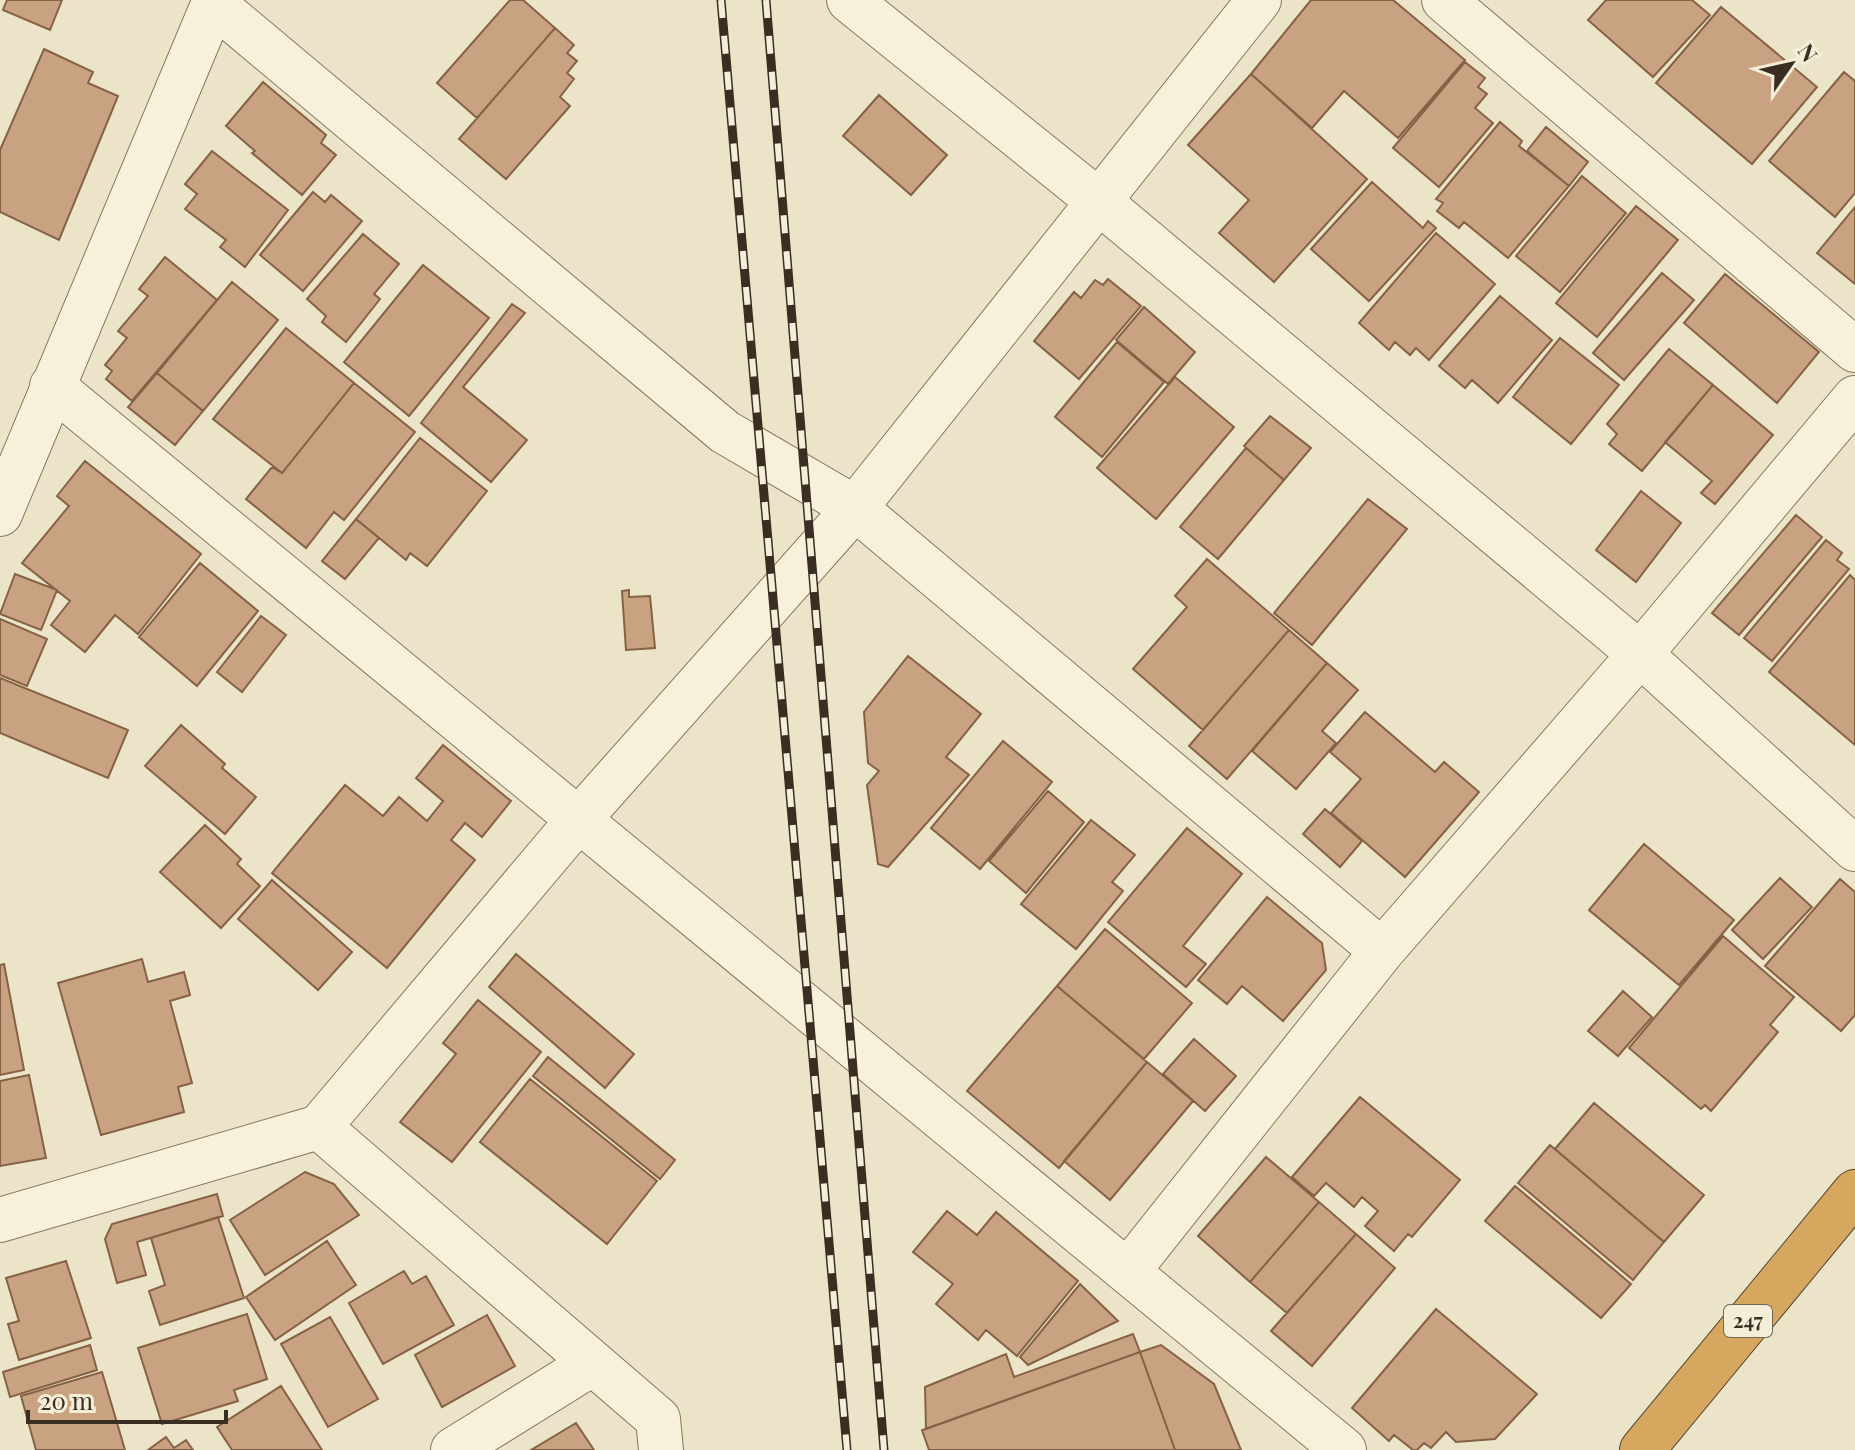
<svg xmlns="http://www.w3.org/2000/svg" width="1855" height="1450" font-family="'Playfair Display',serif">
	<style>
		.building { fill: #c8a281; stroke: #866245; stroke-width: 2 }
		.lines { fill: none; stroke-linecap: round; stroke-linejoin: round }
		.street-casing { stroke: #88765e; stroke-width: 46 }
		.highway-casing { stroke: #564532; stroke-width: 46 }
		.street { stroke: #f7f0db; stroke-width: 44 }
		.highway { stroke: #d6a85f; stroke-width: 44 }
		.rail-casing { stroke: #392e21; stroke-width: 9 }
		.rail { stroke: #f4edd8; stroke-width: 6; stroke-dasharray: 18; stroke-linecap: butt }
		.labels { text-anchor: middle; stroke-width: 6; stroke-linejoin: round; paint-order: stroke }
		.shield { fill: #f4edd8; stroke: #716758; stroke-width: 2 }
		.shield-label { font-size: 20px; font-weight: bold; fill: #392e21 }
	</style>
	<rect width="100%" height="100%" fill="#ece4c8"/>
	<path class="building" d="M7 0H62L50 30 3 10Z
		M510 0H523L555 28 477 118 437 83Z
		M1311 0H1393L1465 60 1398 138 1344 91 1312 128 1251 74Z
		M1606 0H1692L1710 15 1653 77 1588 20Z
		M1721 7 1817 87 1752 164 1656 83Z
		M555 28 574 45 567 53 577 61 567 73 574 79 560 97 570 106 506 179 459 139Z
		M44 49 93 72 88 83 118 96 59 240 0 212V150Z
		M1465 62 1485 78 1478 87 1487 94 1475 108 1493 123 1439 187 1393 148Z
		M1844 72 1855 81V193L1835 217 1769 161Z
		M1251 74 1367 179 1274 282 1219 233 1249 200 1188 145Z
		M263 82 326 135 321 143 336 155 302 195 252 153 255 151 226 126Z
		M879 95 947 155 911 195 843 136Z
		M1500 122 1522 141 1519 146 1569 186 1508 258 1464 222 1459 228 1437 211 1443 203 1436 199Z
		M1546 127 1588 162 1569 186 1527 151Z
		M212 151 288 210 245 267 220 247 226 240 185 209 197 194 185 184Z
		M1582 176 1626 213 1560 292 1516 256Z
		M1372 182 1423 228 1428 221 1436 228 1369 301 1311 249Z
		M313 192 325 202 331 195 362 221 303 291 260 255Z
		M1636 206 1678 240 1597 337 1556 303Z
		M1855 207V284L1817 253Z
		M1436 233 1495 284 1429 360 1416 348 1410 355 1395 342 1389 350 1359 323Z
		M363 234 399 264 374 294 380 299 346 342 322 322 326 316 307 299Z
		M165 257 217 300 132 401 106 379 112 371 105 365 127 338 118 331 148 296 139 289Z
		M423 265 489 318 409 416 344 362Z
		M1662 273 1694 300 1624 380 1593 353Z
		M1725 274 1819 352 1777 403 1684 323Z
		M1108 279 1141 306 1079 379 1034 341 1074 292 1081 298 1095 280 1103 285Z
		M232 282 278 320 203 411 157 373Z
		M1500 296 1552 340 1498 403 1472 380 1465 388 1439 366Z
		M512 304 525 313 463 387 527 440 491 482 421 423Z
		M1144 307 1195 352 1168 384 1116 340Z
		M286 328 354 383 282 473 213 419Z
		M1560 338 1619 385 1571 444 1513 397Z
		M1117 342 1164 382 1102 457 1055 417Z
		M1669 349 1713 385 1642 471 1609 444 1617 434 1607 424Z
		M157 373 203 411 175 445 128 407Z
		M1175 377 1234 427 1156 519 1097 468Z
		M354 383 415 432 344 520 334 512 306 548 246 499 272 467 282 473Z
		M1713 385 1773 435 1715 504 1701 493 1712 481 1665 442Z
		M1270 416 1311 448 1284 480 1244 446Z
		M420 438 487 491 427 566 410 553 406 560 356 519Z
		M1246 448 1284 480 1218 559 1180 527Z
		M85 461 201 554 138 634 115 615 85 652 51 625 70 601 22 563 69 506 57 496Z
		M1641 491 1681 523 1636 582 1596 550Z
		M1368 499 1407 529 1312 645 1274 613Z
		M1796 515 1822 537 1739 635 1712 613Z
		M356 519 379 538 345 579 322 561Z
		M1826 540 1842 553 1837 560 1849 569 1772 661 1744 638Z
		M1207 559 1289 630 1203 730 1133 669 1187 607 1175 596Z
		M200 563 258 611 197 686 139 637Z
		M15 574 57 590 41 630 0 614Z
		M1850 575 1855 580V745L1769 672Z
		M629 590V597L650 596 655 648 626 650 622 591Z
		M261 616 286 635 242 692 217 672Z
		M0 619 47 639 27 686 0 675Z
		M1289 630 1327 663 1227 779 1189 746Z
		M908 656 981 714 946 757 969 775 888 867 878 864 867 785 879 771 868 763 864 712Z
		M1327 663 1358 690 1322 731 1336 743 1296 789 1252 751Z
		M0 678 128 730 108 778 0 733Z
		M1365 712 1435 772 1444 762 1479 792 1405 877 1331 813 1361 779 1330 752Z
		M181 725 225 764 222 768 256 797 225 834 145 766Z
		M1003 741 1052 782 980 869 931 828Z
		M443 745 511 801 482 837 465 823 451 840 475 860 387 968 272 873 345 785 383 816 399 797 427 821 443 801 416 778Z
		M1048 791 1084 822 1026 893 989 861Z
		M1325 809 1362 841 1340 867 1303 834Z
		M1091 820 1135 855 1112 882 1123 891 1076 949 1021 904Z
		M205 825 241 859 237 864 260 886 221 928 160 872Z
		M1187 828 1242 874 1183 946 1206 964 1186 987 1108 922Z
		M1644 844 1734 920 1679 985 1589 910Z
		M1780 878 1812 907 1763 959 1732 930Z
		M1840 879 1855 892V1015L1841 1031 1765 966Z
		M272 880 352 952 318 990 238 919Z
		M1267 897 1322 943 1326 970 1283 1021 1242 986 1227 1004 1198 980Z
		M1105 929 1192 1003 1144 1059 1057 986Z
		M1723 936 1794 997 1770 1025 1778 1032 1711 1111 1705 1105 1701 1109 1629 1048Z
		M516 954 634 1054 605 1088 489 987Z
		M142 959 148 982 184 972 190 995 170 1001 192 1083 178 1087 184 1112 101 1135 58 983Z
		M4 964 24 1070 0 1075V965Z
		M1057 986 1147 1062 1059 1168 967 1091Z
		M1623 991 1652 1017 1618 1056 1588 1031Z
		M478 1000 541 1052 452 1162 400 1122 456 1054 443 1043Z
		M1194 1039 1236 1076 1205 1111 1163 1074Z
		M548 1057 675 1160 660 1179 533 1076Z
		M1147 1062 1193 1101 1110 1200 1064 1161Z
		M29 1075 46 1158 0 1166V1081Z
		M530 1079 657 1181 607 1244 480 1142Z
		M1360 1097 1460 1180 1412 1237 1408 1234 1394 1251 1365 1226 1378 1211 1362 1197 1354 1207 1326 1183 1314 1196 1292 1177Z
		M1594 1103 1704 1195 1664 1242 1555 1149Z
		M1550 1145 1664 1242 1633 1280 1518 1183Z
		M1266 1157 1319 1202 1250 1282 1198 1236Z
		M305 1172 334 1184 359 1215 265 1275 230 1220Z
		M1515 1186 1631 1284 1601 1318 1485 1221Z
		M217 1194 223 1216 137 1242 146 1275 117 1283 105 1239 112 1224Z
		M1319 1202 1356 1234 1287 1313 1250 1282Z
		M947 1211 977 1235 996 1212 1078 1281 1017 1356 986 1330 978 1340 936 1304 953 1284 913 1252Z
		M218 1217 244 1298 160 1325 149 1291 165 1285 151 1238Z
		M1356 1234 1395 1268 1312 1366 1271 1331Z
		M327 1241 356 1285 275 1340 246 1297Z
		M66 1261 91 1338 19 1360 8 1324 19 1321 6 1278Z
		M404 1271 412 1284 426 1276 454 1325 383 1364 349 1303Z
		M1080 1284 1118 1321 1028 1365 1020 1357Z
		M1436 1309 1537 1394 1495 1439 1456 1442 1446 1432 1431 1448 1424 1443 1417 1450H1413L1394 1435 1389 1441 1352 1408Z
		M247 1314 267 1379 234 1390 238 1401 162 1424 138 1348Z
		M487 1315 515 1366 442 1407 415 1355Z
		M330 1317 378 1399 328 1427 281 1344Z
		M1133 1334 1140 1352 926 1429 925 1387 1006 1354 1014 1377Z
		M90 1345 97 1370 10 1397 3 1372Z
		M1161 1345 1214 1384 1241 1450H1175L1140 1352Z
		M1140 1352 1175 1450H929L922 1430Z
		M102 1372 125 1450H36L21 1396Z
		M281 1386 322 1450H232L217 1427Z
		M576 1423 594 1450H531Z
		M166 1437 174 1448 186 1440 193 1450H148Z"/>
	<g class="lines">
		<defs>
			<path id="street" d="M849 0 1097 200 1640 654 1855 849
				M1444 0 1855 350
				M214 4 725 432 855 508 1382 951
				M52 386 1344 1450
				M0 514 215 0
				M319 1127 658 1419 661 1450
				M0 1220 319 1127 579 819 855 508 1259 0
				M1128 1271 1382 951 1640 654 1855 398
				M453 1450 593 1363"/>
			<path id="highway" d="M1642 1450 1855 1192"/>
		</defs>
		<use href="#street" class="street-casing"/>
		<use href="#highway" class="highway-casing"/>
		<use href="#street" class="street"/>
		<use href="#highway" class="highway"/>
		<defs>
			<path id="rail" d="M721 0 847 1450
				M766 0 884 1450"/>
		</defs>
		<use href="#rail" class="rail-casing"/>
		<use href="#rail" class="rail"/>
	</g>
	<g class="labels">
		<rect class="shield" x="1724" y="1305" width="48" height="32" rx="6"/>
		<g class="shield-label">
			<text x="1748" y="1328">247</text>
		</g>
	</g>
	<g transform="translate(1791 64) rotate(56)" stroke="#f4edd8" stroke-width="6" paint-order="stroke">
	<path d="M0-6L14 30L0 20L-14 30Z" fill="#392e21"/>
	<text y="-12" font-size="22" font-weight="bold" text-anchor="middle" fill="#392e21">N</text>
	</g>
	<path d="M28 1410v12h198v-12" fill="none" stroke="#392e21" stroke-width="4"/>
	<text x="40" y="1410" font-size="24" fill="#392e21" stroke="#f4edd8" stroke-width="6" paint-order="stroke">20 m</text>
</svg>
